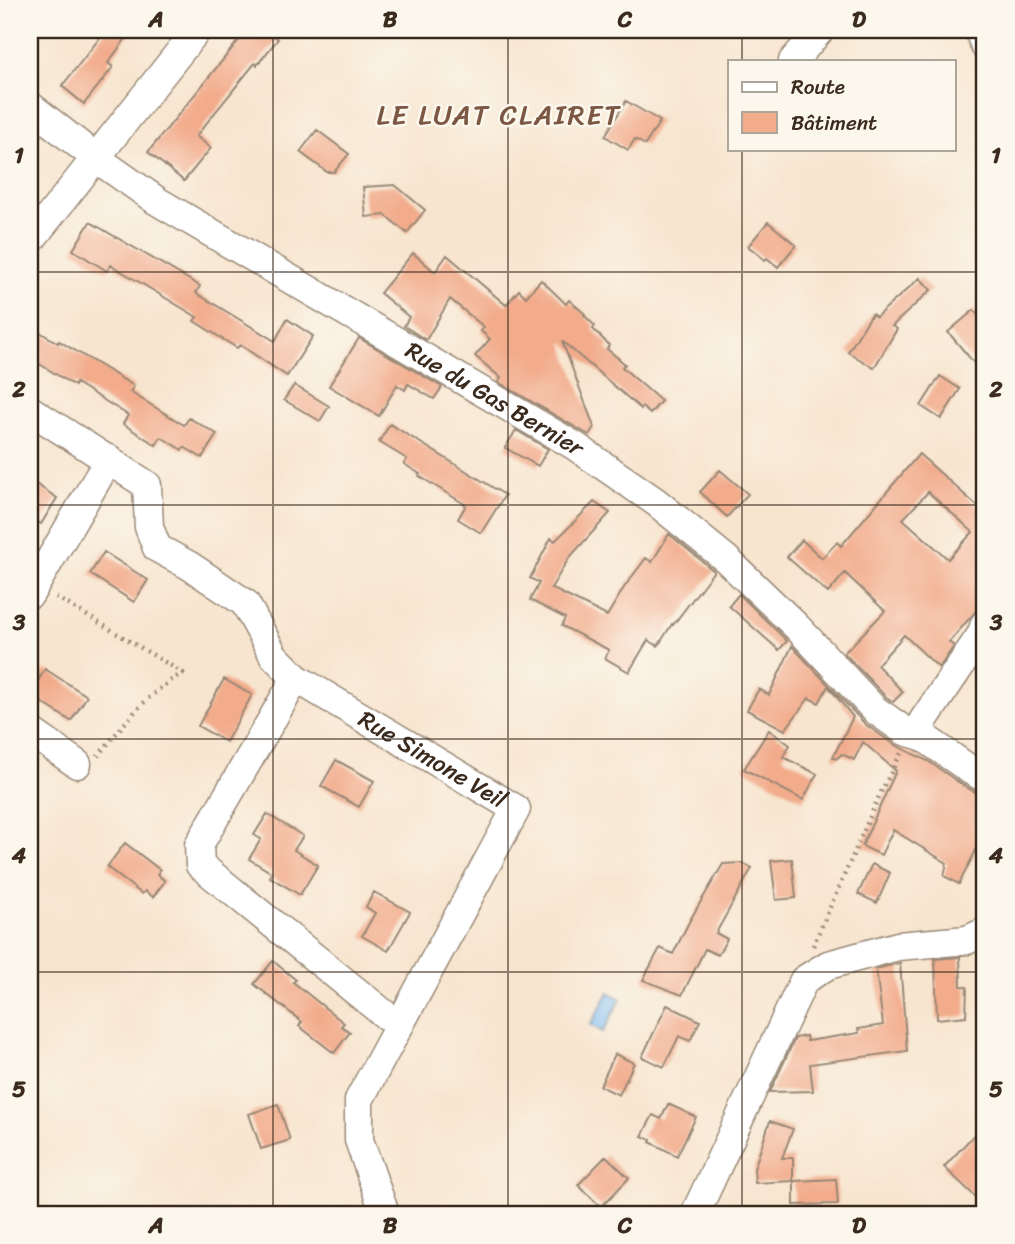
<svg xmlns="http://www.w3.org/2000/svg" width="1015" height="1244" font-family="Sriracha,sans-serif">
	<style>
		.water { fill: #82bdf4; stroke: #5e7489; stroke-width: 2 }
		.building { fill: #f2ab8b; fill-rule: evenodd }
		.lines { fill: none; stroke-linecap: round; stroke-linejoin: round }
		.minor-casing { stroke: #998876; stroke-width: 31 }
		.path { stroke: #998876; stroke-width: 4.5; stroke-dasharray: 2 5; stroke-linecap: butt }
		.minor { stroke: #fff; stroke-width: 28 }
		.grid { fill: none; stroke: #3b2a1e; stroke-width: 2; stroke-opacity: 0.55 }
		.labels { text-anchor: middle; stroke-width: 5; stroke-linejoin: round; paint-order: stroke }
		.street-label { font-size: 24px; fill: #3b2a1e; stroke: #fbf7ec }
		.quarter-label { font-size: 28px; letter-spacing: 2px; fill: #7b5744; stroke: #fbf7ec }
		.neatline { fill: none; stroke: #3b2a1e; stroke-width: 2.5 }
		.grid-label { font-size: 23px; text-anchor: middle; font-weight: bold; fill: #3b2a1e }
	</style>
	<rect width="100%" height="100%" fill="#fbf7ec"/>
	<filter id="ink" filterUnits="userSpaceOnUse"><feTurbulence type="fractalNoise" baseFrequency=".0143" numOctaves="2"/><feDisplacementMap in="SourceGraphic" scale="14" xChannelSelector="R" yChannelSelector="G"/><feConvolveMatrix kernelMatrix="1 2 1 2 8 2 1 2 1" color-interpolation-filters="sRGB"/></filter>
	<filter id="wash" filterUnits="userSpaceOnUse"><feTurbulence type="fractalNoise" baseFrequency=".00686" numOctaves="4" result="noise"/><feDisplacementMap in="SourceGraphic" scale="28" xChannelSelector="R" yChannelSelector="G"/><feGaussianBlur stdDeviation="1.57" result="paint"/><feColorMatrix in="noise" values="0 0 0 0 0 0 0 0 0 0 0 0 0 0 0 0 0 1.4 0 .05"/><feComposite in="paint" operator="in"/></filter>
	<g filter="url(#wash)">
		<rect width="100%" height="100%" fill="#f7e5cf"/>
		<path class="water" d="M609 992 621 999 603 1032 591 1025Z"/>
		<g id="blocks">
			<path class="building" d="M106 30H132L108 63 113 67 84 104 62 86Z
				M247 30H267L278 39 257 65 255 63 196 136 211 148 184 181 148 152Z
				M626 101 660 121 645 145 635 139 628 150 605 136Z
				M317 130 349 154 334 172H327L300 152Z
				M395 185 425 210 407 233 385 215 366 217 363 187Z
				M90 222 200 286 196 293 275 341 287 319 313 336 287 376 240 345 237 348 194 321 197 317 111 265 107 271 73 250Z
				M768 222 796 245 778 267 767 258 765 260 748 246Z
				M413 253 435 272 447 255 506 305 519 290 526 297 541 280 566 304 569 300 585 314 584 315 595 326 593 329 609 345 607 349 625 364 622 367 661 401 650 414 642 407 641 409 562 341 594 427 589 435 498 382 501 378 475 356 490 339 481 331 484 327 450 299 426 340 404 326 409 317 380 293Z
				M920 278 931 290 892 326 897 329 874 368 848 352 872 314 876 317Z
				M974 310 985 324V376L948 332Z
				M30 326 58 343 59 341 134 386 130 392 184 425 189 418 217 434 202 458 184 447 182 450 161 437 156 445 123 424 128 415 76 383 75 386 30 358Z
				M359 338 442 387 434 399 408 384 405 390 397 385 379 416 329 386Z
				M940 376 960 389 941 419 921 406Z
				M294 385 329 406 320 421 284 400Z
				M390 424 505 495 481 533 458 519 466 505 419 476 420 474 404 464 407 459 379 442Z
				M516 430 548 449 538 466 505 448Z
				M919 454 985 513V594L982 604 949 642 954 646 939 668 904 635 877 665 903 692 893 702 886 697 844 653 885 611 845 573 828 593 787 557 802 540 822 558 837 542 841 546ZM928 492 973 532 948 559 903 519Z
				M720 470 748 494 727 517 700 492Z
				M30 480 57 498 41 524 30 517Z
				M594 502 610 513 569 558 551 588 607 616 625 586 646 558 652 562 669 534 714 571 673 625 672 624 658 646 648 640 629 672 605 658 609 650 562 626 565 618 530 600 539 583 530 578 551 538 555 541Z
				M104 552 148 580 134 602 90 574Z
				M739 594 787 641 779 650 729 606Z
				M792 646 865 724 895 745 928 761 964 786 977 793 985 795V832L959 884 944 876 947 863 893 830 881 855 862 846 896 771 863 742 854 760 842 754 836 759 833 757 853 717 828 686 819 703 809 698 785 730 747 710 759 689 769 695Z
				M45 669 87 696 71 721 30 695Z
				M224 679 252 695 226 742 198 726Z
				M769 730 790 745 783 757 817 774 803 800 744 769Z
				M336 760 374 781 359 807 321 786Z
				M267 814 303 836 294 850 318 865 300 895 270 877 272 873 249 859 261 839 254 835Z
				M125 843 160 870 157 874 165 881 153 897 145 891 142 894 107 867Z
				M792 859 796 898 776 900 771 861Z
				M742 863 752 868 716 933 727 939 718 955 705 949 682 995 643 980 660 948 673 954 690 920 723 864Z
				M872 864 890 873 877 903 858 894Z
				M374 892 410 912 388 951 362 936 375 913 366 907Z
				M960 957 961 986 967 987 966 1016 937 1019 935 959Z
				M273 961 296 980 293 982 344 1023 341 1026 350 1032 334 1053 299 1026 302 1022 254 984Z
				M900 963 907 1051 810 1064 813 1091 770 1092 795 1038 806 1036 807 1041 859 1033 858 1029 883 1025 876 969Z
				M667 1005 700 1021 690 1041 679 1036 664 1067 642 1057Z
				M615 1054 634 1063 619 1095 600 1086Z
				M278 1104 290 1140 261 1149 249 1114Z
				M668 1104 696 1117 677 1156 650 1142 651 1140 642 1136 653 1115 661 1119Z
				M770 1121 793 1129 782 1158H793V1181L755 1183 754 1169Z
				M985 1123V1206L944 1167Z
				M606 1156 629 1178 601 1207 578 1185Z
				M836 1179 838 1204 794 1205V1181Z"/>
		</g>
	</g>
	<g filter="url(#ink)">
		<use href="#blocks" fill-opacity="0" stroke="#998876" stroke-width="2"/>
		<g class="lines">
			<defs>
				<g id="minor">
					<path d="M979 30 985 46"/>
					<path d="M793 61 820 30"/>
					<path id="s1" d="M30 106 96 158 157 201 575 446 656 502 726 559 797 627 875 710 905 731 922 736 972 771 985 778"/>
					<path d="M30 241 197 30"/>
					<path id="s2" d="M30 410 147 485 149 527 157 548 190 566 245 603 274 656 296 678 516 809 359 1100V1140L385 1214"/>
					<path d="M30 594 109 459"/>
					<path d="M296 678 199 845 200 865 399 1026"/>
					<path d="M30 731 77 764"/>
					<path d="M922 736 923 721 981 635 985 624"/>
					<path d="M695 1214 804 980 828 965 898 946 967 940 985 932"/>
				</g>
			</defs>
			<use href="#minor" class="minor-casing"/>
			<path class="path" d="M56 597 183 673C146 694 124 724 98 756
				M813 946 880 794 901 753"/>
			<use href="#minor" class="minor"/>
		</g>
	</g>
	<path class="grid" d="M273 30V1214M508 30V1214M742 30V61M742 149V1214M30 272H985M30 505H985M30 739H985M30 972H985"/>
	<g class="labels">
		<g class="street-label">
			<text dy="8" stroke="none"><textPath href="#s1" startOffset="550">Rue du Gas Bernier</textPath></text>
			<text dy="8" stroke="none"><textPath href="#s2" startOffset="558">Rue Simone Veil</textPath></text>
		</g>
		<g class="quarter-label">
			<text x="499" y="124">LE LUAT CLAIRET</text>
		</g>
	</g>
	<rect width="1015" height="1244" fill="none" stroke="#fbf7ec" stroke-width="77"/>
	<rect x="728" y="60" width="228" height="91" fill="#fbf7ec" stroke="#aea59a" stroke-width="2"/>
	<rect x="742" y="82" width="35" height="10" fill="#ffffff" stroke="#aea59a" stroke-width="2"/>
	<text x="791" y="94" font-size="21" fill="#3b2a1e">Route</text>
	<rect x="742" y="112" width="35" height="21" fill="#f2ab8b" stroke="#aea59a" stroke-width="2"/>
	<text x="791" y="130" font-size="21" fill="#3b2a1e">Bâtiment</text>
	<rect x="38" y="38" width="938" height="1168" class="neatline"/>
	<g class="grid-label">
		<text x="156" y="27">A</text>
		<text x="390" y="27">B</text>
		<text x="625" y="27">C</text>
		<text x="859" y="27">D</text>
		<text x="19" y="163">1</text>
		<text x="996" y="163">1</text>
		<text x="19" y="397">2</text>
		<text x="996" y="397">2</text>
		<text x="19" y="630">3</text>
		<text x="996" y="630">3</text>
		<text x="19" y="863">4</text>
		<text x="996" y="863">4</text>
		<text x="19" y="1097">5</text>
		<text x="996" y="1097">5</text>
		<text x="156" y="1233">A</text>
		<text x="390" y="1233">B</text>
		<text x="625" y="1233">C</text>
		<text x="859" y="1233">D</text>
	</g>
</svg>
